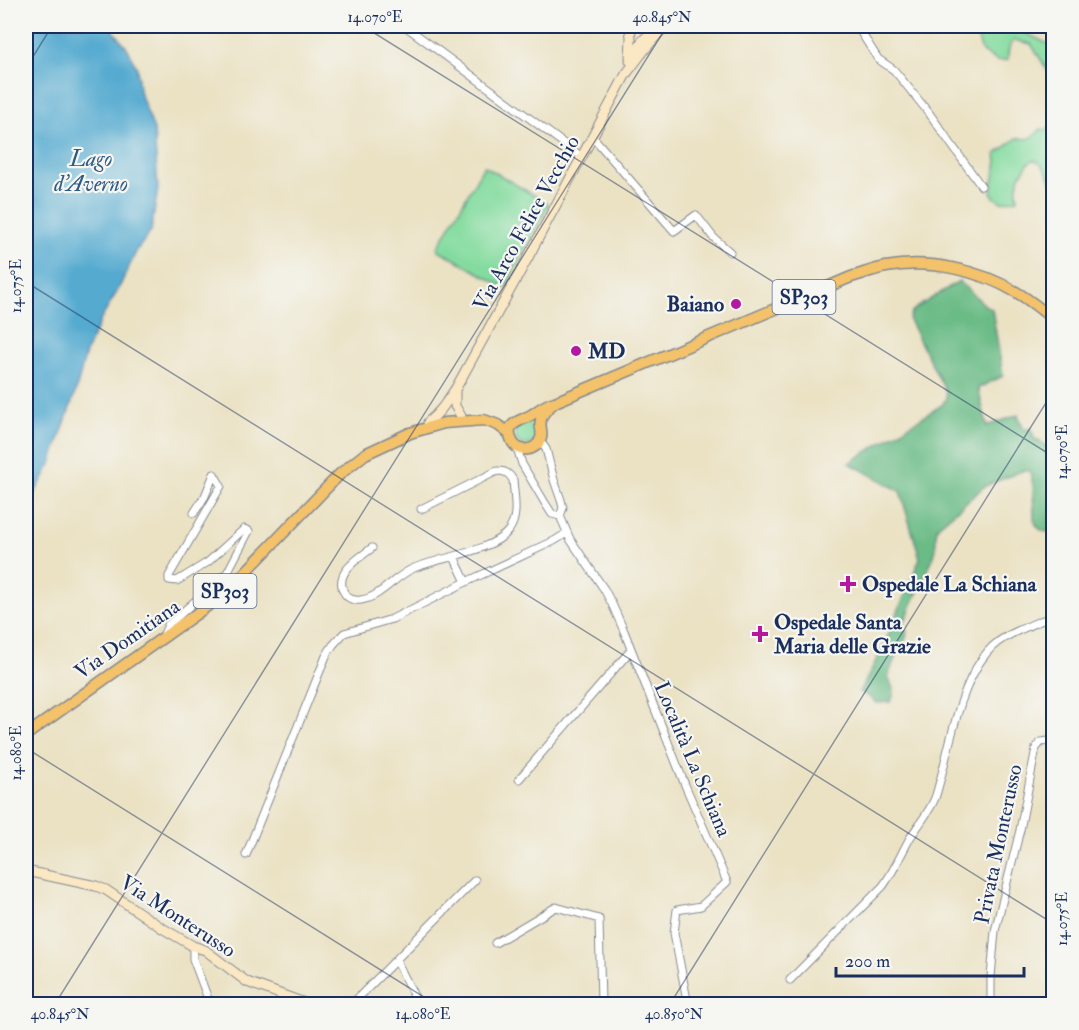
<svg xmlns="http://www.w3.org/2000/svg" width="1079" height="1030" font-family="'IM FELL Double Pica',serif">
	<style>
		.green { fill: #84db9f; stroke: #50857e; stroke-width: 1.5 }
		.forest { fill: #6bbb86; stroke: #437572; stroke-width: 1.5 }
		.water { fill: #54aad0; stroke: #386c97; stroke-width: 1.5 }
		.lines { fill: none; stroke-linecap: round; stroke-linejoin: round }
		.street-casing { stroke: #838891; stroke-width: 9 }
		.secondary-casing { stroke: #838891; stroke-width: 11 }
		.primary-casing { stroke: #838891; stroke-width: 13 }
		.street { stroke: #fff; stroke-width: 7 }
		.secondary { stroke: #fae7c3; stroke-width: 9 }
		.primary { stroke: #f3c26a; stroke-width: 10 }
		.ticks { fill: none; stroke: #1b2f5e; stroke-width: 1.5; stroke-opacity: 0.45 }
		.poi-dot { fill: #b5179e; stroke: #f6f6f2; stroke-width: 2 }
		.labels { text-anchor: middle; stroke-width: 4.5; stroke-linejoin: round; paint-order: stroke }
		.shield { fill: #f6f6f2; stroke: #5d6b8a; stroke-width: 1.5 }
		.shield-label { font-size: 20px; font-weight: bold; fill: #1b2f5e }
		.street-label { font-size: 21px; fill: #1b2f5e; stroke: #f6f6f2 }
		.poi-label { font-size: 21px; font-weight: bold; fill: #1b2f5e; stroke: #f6f6f2; text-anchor: start }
		.water-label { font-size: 22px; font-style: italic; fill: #2f5a86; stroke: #f6f6f2 }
		.neatline { fill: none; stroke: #1b2f5e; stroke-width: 2 }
		.ticks-label { font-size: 15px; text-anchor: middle; fill: #1b2f5e }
	</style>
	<rect width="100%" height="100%" fill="#f6f6f2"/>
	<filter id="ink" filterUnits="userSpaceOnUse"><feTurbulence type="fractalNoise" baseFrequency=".0167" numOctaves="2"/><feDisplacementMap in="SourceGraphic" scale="12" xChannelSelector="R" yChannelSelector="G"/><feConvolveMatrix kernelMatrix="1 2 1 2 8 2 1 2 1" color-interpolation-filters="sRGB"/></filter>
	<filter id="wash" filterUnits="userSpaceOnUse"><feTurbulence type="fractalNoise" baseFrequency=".008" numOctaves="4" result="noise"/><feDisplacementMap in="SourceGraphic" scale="24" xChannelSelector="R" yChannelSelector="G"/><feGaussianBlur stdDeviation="1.35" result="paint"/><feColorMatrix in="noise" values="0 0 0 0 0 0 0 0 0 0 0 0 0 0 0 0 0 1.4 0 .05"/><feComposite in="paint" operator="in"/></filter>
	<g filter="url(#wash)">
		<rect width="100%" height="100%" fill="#ebe2c4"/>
		<path class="green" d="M974 26H1019L1021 31 1046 43H1051L1053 46V85L1048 71 1031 44 1014 40C1008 46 1008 52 1008 60L997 61 982 52Z
			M1053 126V184C1048 175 1044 163 1034 160 1027 162 1028 165 1024 170 1017 179 1015 188 1018 199L1001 202 994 197 991 192 997 162 996 154 1017 138C1030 140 1032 139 1041 129L1046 130Z
			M484 166 549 204 505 288 437 249Z
			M515 434a11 11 0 1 1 22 0a11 11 0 1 1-22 0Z"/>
		<path class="forest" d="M959 281 986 306 992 309 1003 376 978 388 987 426 1018 415 1024 430 1031 428 1035 440H1039L1053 453 1054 498 1048 532 1042 531 1037 526 1034 520 1033 485 1030 471 1024 470 985 486 938 526C934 535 937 544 935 553L903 625 907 631 906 638 898 649 888 677C892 687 897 693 890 702L876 703 871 698 860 692 885 643 920 558 900 491 849 463 942 405 946 399V392L909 320 911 313 916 308Z"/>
		<path class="water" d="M26 26H110L128 49 137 68 139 90 154 130 158 189 151 231 137 250 118 290 100 321 86 352 76 390 51 464 31 500 26 519Z"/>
	</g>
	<g filter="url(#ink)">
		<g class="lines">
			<defs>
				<path id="street" d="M405 26 582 157
					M857 26 878 59 894 70 929 113 981 186
					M593 137 674 231 696 215 713 237 730 252
					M540 441 546 449 554 480 561 500 563 508 560 516 570 539 604 589 612 604 624 631 685 785 727 882 701 906 677 910 674 933 687 1000
					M517 448 522 464 545 503 552 514 560 516
					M372 548C359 558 332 573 345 594 348 599 355 601 361 600 381 597 394 577 412 569 436 558 493 552 509 530 519 517 514 496 513 480 509 473 505 471 497 471L421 509
					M454 557 466 582
					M163 636 168 625 227 573 249 531 244 529 208 562 177 581 169 580V576L221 486 214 474 205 496 194 513
					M519 779 631 650
					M246 855 326 656 333 645 344 633 392 619 466 582 554 541 567 533
					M495 943 556 907 599 919 601 1004
					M193 946V959L210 1004
					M396 960 418 1004
					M790 980 883 886C894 871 901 854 910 838 918 825 932 809 936 795 950 750 958 681 992 647 1001 638 1013 633 1024 628 1034 624 1042 618 1054 618
					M352 1004 475 880
					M991 1004V977L995 931 1020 830 1036 748 1041 742 1049 741 1054 742"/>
				<path id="secondary" d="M630 57 631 38 630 26
					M630 61 642 41 658 26
					M455 391V406L461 416
					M428 422C441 412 447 401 456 388L525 263 626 74C639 58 650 40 666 26
					M26 871 96 886 106 890 162 928 193 946 205 950 247 982 307 1004"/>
				<path id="primary" d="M555 402C550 406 545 410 542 416 538 426 543 430 541 438 537 451 518 454 512 441 503 423 521 421 531 415 539 410 545 404 555 402L851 277C862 274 874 269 886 267 930 259 979 270 1016 292 1030 300 1042 310 1054 320
					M26 735 206 607 236 582 340 474 365 454 410 433 444 423 484 420 498 425 510 434"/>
			</defs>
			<use href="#street" class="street-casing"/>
			<use href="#secondary" class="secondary-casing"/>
			<use href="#primary" class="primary-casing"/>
			<use href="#street" class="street"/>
			<use href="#secondary" class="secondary"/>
			<use href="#primary" class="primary"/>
		</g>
	</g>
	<path class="ticks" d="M363 26 1054 457M26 68 52 26M26 282 1054 924M26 748 435 1004M55 1004 667 26M670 1004 1054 390"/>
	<g class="poi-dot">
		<circle cx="736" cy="304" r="6"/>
		<circle cx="576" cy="351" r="6"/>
		<path d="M845 575h6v6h6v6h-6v6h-6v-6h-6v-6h6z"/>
		<path d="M757 625h6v6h6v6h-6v6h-6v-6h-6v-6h6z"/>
	</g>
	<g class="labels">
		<g class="shield">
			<rect x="772.5" y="280" width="63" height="34" rx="4.5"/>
			<rect x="193.5" y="574" width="63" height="34" rx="4.5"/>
		</g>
		<g class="shield-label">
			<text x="804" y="304">SP303</text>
			<text x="225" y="598">SP303</text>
		</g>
		<g class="street-label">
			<text transform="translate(526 223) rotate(-61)" y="7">Via Arco Felice Vecchio</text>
			<text transform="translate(127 639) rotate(-35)" y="7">Via Domitiana</text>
			<text transform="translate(693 759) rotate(67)" y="7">Località La Schiana</text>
			<text transform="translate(998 844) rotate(-78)" y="7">Privata Monterusso</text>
			<text transform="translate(178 916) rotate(33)" y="7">Via Monterusso</text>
		</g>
		<g class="poi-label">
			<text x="724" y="311" text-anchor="end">Baiano</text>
			<text x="588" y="358">MD</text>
			<text x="862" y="591">Ospedale La Schiana</text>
			<text x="774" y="629">Ospedale Santa<tspan x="774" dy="24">Maria delle Grazie</tspan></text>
		</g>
		<g class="water-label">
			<text x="91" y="166">Lago<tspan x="91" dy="25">d'Averno</tspan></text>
		</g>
	</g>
	<rect width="1079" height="1030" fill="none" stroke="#f6f6f2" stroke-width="66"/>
	<path d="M836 967v9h188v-9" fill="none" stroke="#1b2f5e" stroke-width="3"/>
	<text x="845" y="967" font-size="18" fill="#1b2f5e" stroke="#f6f6f2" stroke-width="4.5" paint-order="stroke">200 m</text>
	<rect x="33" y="33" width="1013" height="964" class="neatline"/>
	<g class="ticks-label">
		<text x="375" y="22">14.070°E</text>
		<text x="662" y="22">40.845°N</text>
		<text transform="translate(16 286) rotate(-90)" y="5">14.075°E</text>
		<text transform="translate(1062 452) rotate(-90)" y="5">14.070°E</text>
		<text transform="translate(16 753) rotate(-90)" y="5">14.080°E</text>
		<text transform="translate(1062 919) rotate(-90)" y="5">14.075°E</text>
		<text x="60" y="1019">40.845°N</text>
		<text x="423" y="1019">14.080°E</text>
		<text x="674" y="1019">40.850°N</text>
	</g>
</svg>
